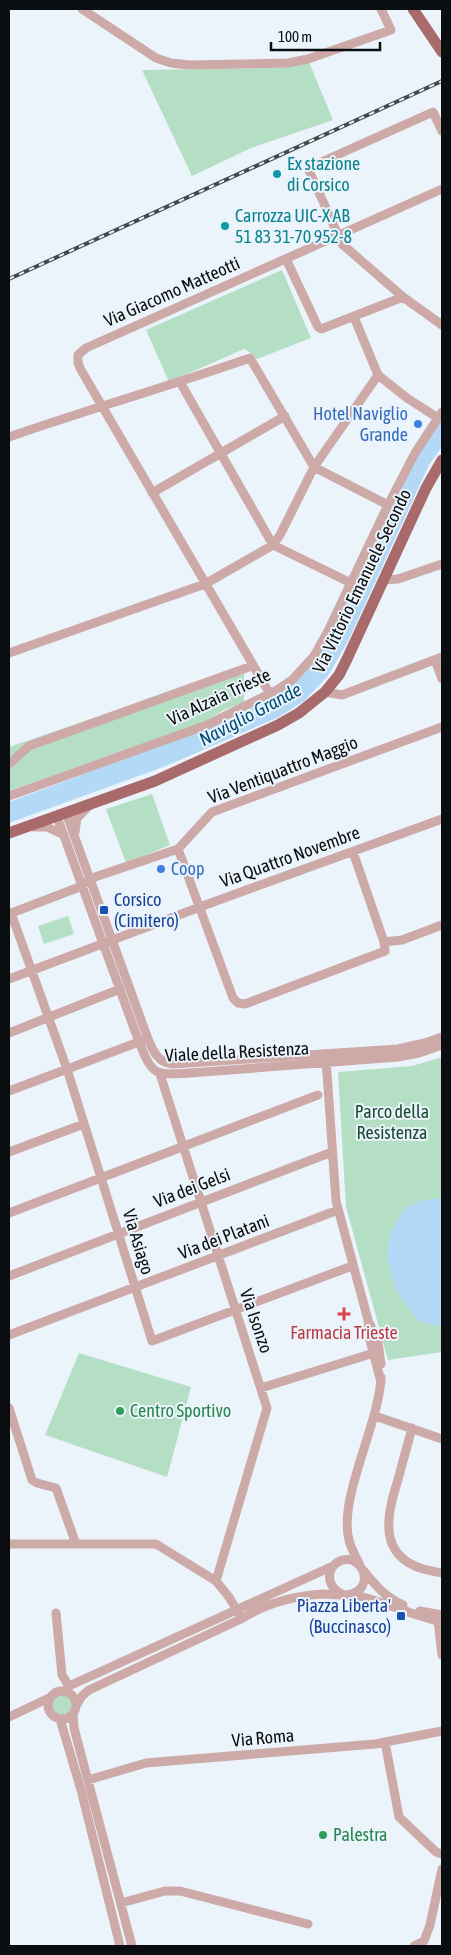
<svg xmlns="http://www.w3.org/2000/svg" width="451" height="1955" font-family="'Asap Condensed',sans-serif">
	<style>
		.green { fill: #b5dfc4 }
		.water { fill: #b4d9f6 }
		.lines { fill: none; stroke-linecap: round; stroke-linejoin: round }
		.minor { stroke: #cda9a8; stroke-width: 9 }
		.major { stroke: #a86a6a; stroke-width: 11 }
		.rail-casing { stroke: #44494c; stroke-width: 4 }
		.rail { stroke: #ebf4fb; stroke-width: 2; stroke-dasharray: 5.5; stroke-linecap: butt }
		.culture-dot { fill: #0f9aa8; stroke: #ebf4fb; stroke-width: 2 }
		.shop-dot { fill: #3f7fe0; stroke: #ebf4fb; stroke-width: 2 }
		.transit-dot { fill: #1a4fb4; stroke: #ebf4fb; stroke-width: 2 }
		.health-dot { fill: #e0444e; stroke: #ebf4fb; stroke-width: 2 }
		.leisure-dot { fill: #2e9e5b; stroke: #ebf4fb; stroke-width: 2 }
		.labels { text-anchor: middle; stroke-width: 4; stroke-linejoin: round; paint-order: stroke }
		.culture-label { font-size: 18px; fill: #0d838f; stroke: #ebf4fb; text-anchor: start }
		.street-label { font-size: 18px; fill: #0b0e10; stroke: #ebf4fb }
		.shop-label { font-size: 18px; fill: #366cbe; stroke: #ebf4fb; text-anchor: end }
		.transit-label { font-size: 18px; fill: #164399; stroke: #ebf4fb; text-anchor: start }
		.park-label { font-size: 18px; fill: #164b2f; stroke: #ebf4fb }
		.health-label { font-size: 18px; fill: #be3a42; stroke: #ebf4fb }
		.leisure-label { font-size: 18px; fill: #27864d; stroke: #ebf4fb; text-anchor: start }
		.water-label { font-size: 19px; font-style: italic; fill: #004f7b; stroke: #ebf4fb }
	</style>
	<rect width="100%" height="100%" fill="#ebf4fb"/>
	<path class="green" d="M309 62 333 120 251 148 192 176 142 70 272 68Z
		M282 270 311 338 257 359 251 353 244 349 169 382 146 330Z
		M244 665V702L222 711 206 721 9 791V747L202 681Z
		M152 794 170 845 126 863 106 809Z
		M68 916 74 934 44 944 38 926Z
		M442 1057V1352L388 1360 346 1207 338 1072 412 1066Z
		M79 1353 191 1387 167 1477 45 1435Z
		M52 1705a10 10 0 1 1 20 0a10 10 0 1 1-20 0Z"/>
	<path class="water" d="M442 419V447L429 465 347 643 328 676 304 701 279 717 166 766 9 823V802L224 722C235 724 243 713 252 708 269 698 284 691 299 677L419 453Z
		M442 1198V1326L433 1325 417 1320 397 1291 387 1260 389 1236 404 1209 423 1200Z"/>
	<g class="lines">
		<path class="minor" d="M82 9 156 58 171 63 189 65 288 63 308 59 391 30 381 9
			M442 131 433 112 308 168 342 244 403 297 442 325
			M286 259 318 327 321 329 403 297
			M354 317 378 375 407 398 438 418
			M180 382 273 545 351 583
			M9 437C89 409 170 386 250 358L314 467 388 505
			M152 493 285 416
			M384 580 398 579 442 564
			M9 653 205 584 273 545 280 535 314 467 378 375
			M435 660 442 679
			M325 692 342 695 442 657
			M270 694 81 370 78 363V355L86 348 442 189
			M9 764 29 746 249 667
			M9 796 207 725 277 690 292 680 314 656 328 631 388 505 415 453 442 412
			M66 813 148 1039C153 1051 158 1063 173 1064L398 1049 425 1043 442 1037
			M57 817 139 1042C153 1076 154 1075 190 1073L398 1057 419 1053 442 1045
			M34 827H47L64 835
			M75 832 77 818 89 806
			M178 849 233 998 238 1003 245 1004 385 951 384 942 353 852
			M11 913 67 1069 152 1341 352 1266
			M9 914 82 886 89 879 178 849 212 812 442 727
			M384 942 402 940 442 925
			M9 979 208 904 442 819
			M9 1033 120 989
			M326 1059 336 1201 368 1320 370 1340 381 1382
			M160 1074 267 1408 216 1581
			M9 1091 144 1040
			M9 1152 84 1124
			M9 1213 318 1095
			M9 1276 332 1152
			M370 1324 378 1342 381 1364
			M9 1335 338 1210
			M261 1388 377 1352
			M9 1408 32 1480 37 1483 56 1488 76 1544
			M375 1416 442 1439
			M412 1428C408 1444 403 1460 399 1476 390 1506 376 1547 413 1565 422 1570 432 1571 442 1573
			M9 1544H156L216 1581 229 1597 239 1614
			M360 1565C356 1557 351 1549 349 1540 338 1498 379 1425 381 1377
			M364 1571C375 1585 386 1598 403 1605
			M351 1594C382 1601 411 1615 442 1622
			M420 1611 442 1615
			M56 1613 62 1675 69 1686
			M438 1621 442 1655
			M48 1705a14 14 0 1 1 28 0a14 14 0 1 1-28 0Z
			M64 1692 69 1686 333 1566
			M76 1706 82 1696 89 1690 241 1619C266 1603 293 1596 323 1594 332 1594 345 1597 354 1593 370 1586 366 1566 352 1560 328 1556 321 1585 342 1594
			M73 1714 74 1728 132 1946
			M9 1717 51 1697
			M60 1719 81 1790 120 1946
			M385 1742 399 1817 436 1852 442 1854
			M88 1780 146 1763 375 1744 442 1731
			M121 1903 165 1891H180L308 1924
			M414 1946 424 1941 430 1925 442 1869"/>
		<path class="major" d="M413 9 442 52
			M9 833 155 781 278 725 299 713 325 692 339 675 347 659 426 488 442 460"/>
		<defs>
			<path id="rail" d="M9 279 442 81"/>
		</defs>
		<use href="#rail" class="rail-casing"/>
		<use href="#rail" class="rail"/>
	</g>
	<g class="culture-dot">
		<circle cx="277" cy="174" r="5"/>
		<circle cx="225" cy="226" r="5"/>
	</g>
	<g class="shop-dot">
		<circle cx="418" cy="424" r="5"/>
		<circle cx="161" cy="869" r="5"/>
	</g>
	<g class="transit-dot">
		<rect x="99" y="905" width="10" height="10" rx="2.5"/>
		<rect x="396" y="1611" width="10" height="10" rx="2.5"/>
	</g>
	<path class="health-dot" d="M341.5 1306.5h5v5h5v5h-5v5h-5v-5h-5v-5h5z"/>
	<g class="leisure-dot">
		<circle cx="120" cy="1411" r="5"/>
		<circle cx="323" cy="1835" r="5"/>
	</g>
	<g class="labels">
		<g class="culture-label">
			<text x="287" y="170">Ex stazione<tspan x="287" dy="21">di Corsico</tspan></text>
			<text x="235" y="222">Carrozza UIC-X AB<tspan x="235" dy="21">51 83 31-70 952-8</tspan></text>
		</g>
		<g class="street-label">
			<text transform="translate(172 292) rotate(-24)" y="6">Via Giacomo Matteotti</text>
			<text transform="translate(362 581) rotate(-64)" y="6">Via Vittorio Emanuele Secondo</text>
			<text transform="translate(219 697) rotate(-25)" y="6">Via Alzaia Trieste</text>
			<text transform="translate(283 770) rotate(-21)" y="6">Via Ventiquattro Maggio</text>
			<text transform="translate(290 857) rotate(-20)" y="6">Via Quattro Novembre</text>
			<text transform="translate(237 1052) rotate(-3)" y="6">Viale della Resistenza</text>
			<text transform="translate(192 1188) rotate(-21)" y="6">Via dei Gelsi</text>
			<text transform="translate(224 1237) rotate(-21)" y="6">Via dei Platani</text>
			<text transform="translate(138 1242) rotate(73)" y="6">Via Asiago</text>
			<text transform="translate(256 1321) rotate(71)" y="6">Via Isonzo</text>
			<text transform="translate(263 1738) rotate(-5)" y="6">Via Roma</text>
		</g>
		<g class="shop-label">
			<text x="408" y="420">Hotel Naviglio<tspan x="408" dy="21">Grande</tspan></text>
			<text x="171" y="875" text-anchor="start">Coop</text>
		</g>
		<g class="transit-label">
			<text x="114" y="906">Corsico<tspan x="114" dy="21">(Cimitero)</tspan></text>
			<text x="391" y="1612" text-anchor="end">Piazza Liberta'<tspan x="391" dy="21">(Buccinasco)</tspan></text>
		</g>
		<g class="park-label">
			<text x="392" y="1118">Parco della<tspan x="392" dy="21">Resistenza</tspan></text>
		</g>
		<g class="health-label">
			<text x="344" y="1339">Farmacia Trieste</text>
		</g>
		<g class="leisure-label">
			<text x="130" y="1417">Centro Sportivo</text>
			<text x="333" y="1841">Palestra</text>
		</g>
		<g class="water-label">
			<text transform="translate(250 714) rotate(-28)" y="7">Naviglio Grande</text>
		</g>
	</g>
	<rect width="451" height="1955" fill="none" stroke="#0b0e10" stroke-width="20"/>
	<path d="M271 42v8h109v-8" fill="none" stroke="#0b0e10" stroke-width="2.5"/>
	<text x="278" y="42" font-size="15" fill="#0b0e10" stroke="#ebf4fb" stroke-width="4" paint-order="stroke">100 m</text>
</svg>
